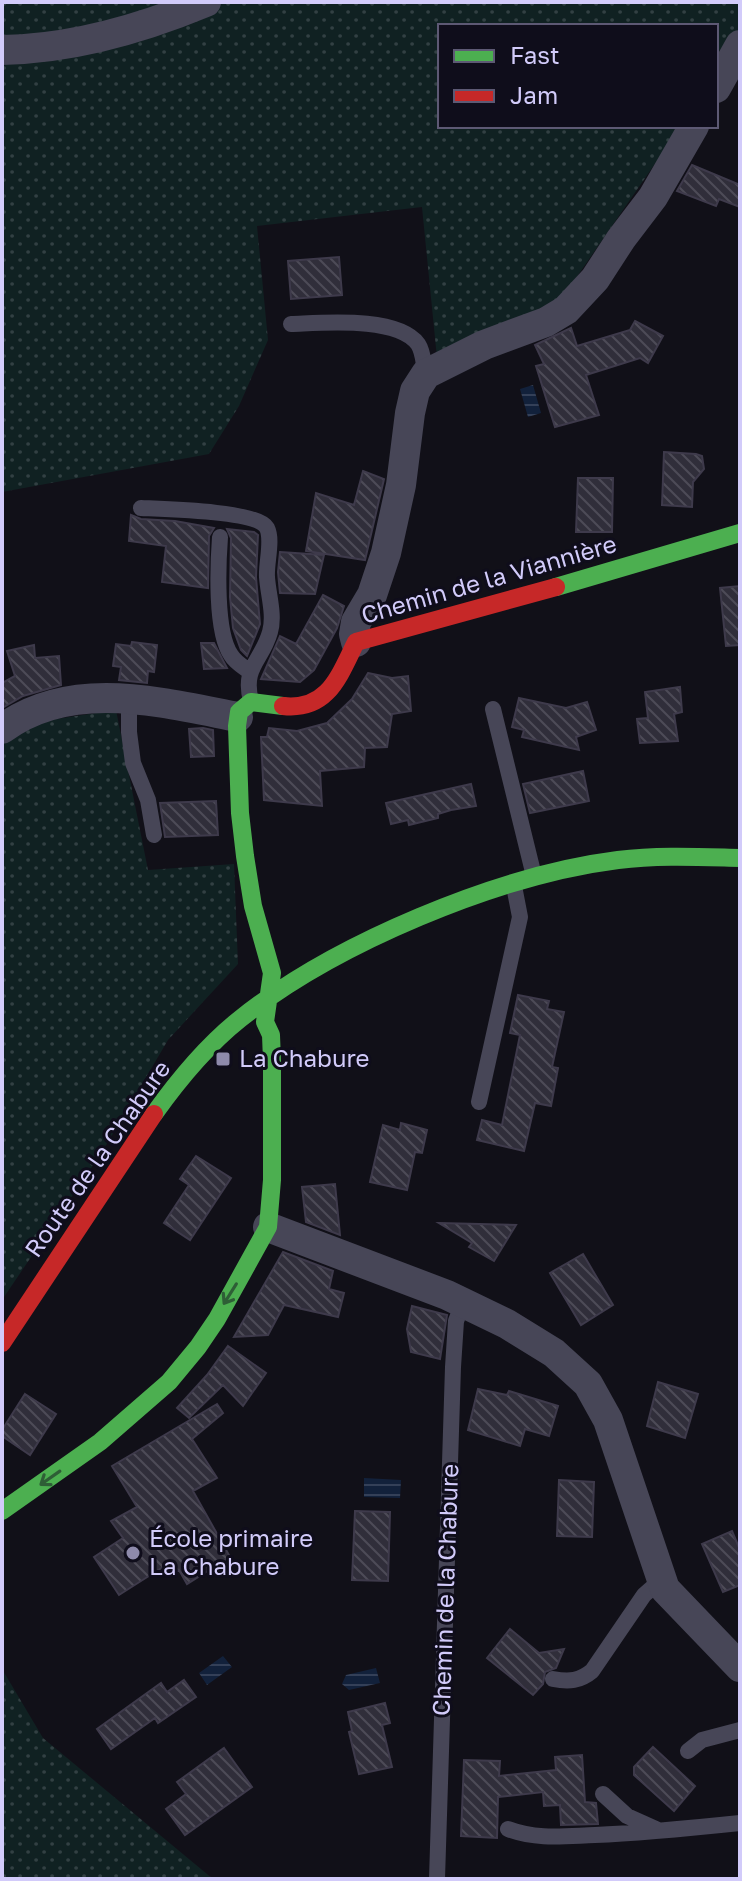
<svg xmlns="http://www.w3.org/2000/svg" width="742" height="1881" font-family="'Golos Text',sans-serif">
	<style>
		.grass { fill: url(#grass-dots) }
		.water { fill: url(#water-rules) }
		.building { fill: url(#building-back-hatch); stroke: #3e3a4b; stroke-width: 2 }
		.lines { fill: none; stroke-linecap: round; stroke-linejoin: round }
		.lane { stroke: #474657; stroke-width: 16 }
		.street { stroke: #474657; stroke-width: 30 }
		.fast { stroke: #4caf50; stroke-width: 18 }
		.jam { stroke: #c62828; stroke-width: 18 }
		.oneway { stroke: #2e5e36 }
		.poi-dot { fill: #8e8aab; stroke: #0f0d1b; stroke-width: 3 }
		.labels { text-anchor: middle; stroke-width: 6; stroke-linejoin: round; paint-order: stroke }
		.street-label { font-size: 24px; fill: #d2cbfa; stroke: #0f0d1b }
		.poi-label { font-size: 24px; fill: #d2cbfa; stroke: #0f0d1b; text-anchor: start }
	</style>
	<defs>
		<pattern id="grass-dots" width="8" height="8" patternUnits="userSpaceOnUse" patternTransform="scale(2)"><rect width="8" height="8" fill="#102122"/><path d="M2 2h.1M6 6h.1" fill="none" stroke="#324043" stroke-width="1.8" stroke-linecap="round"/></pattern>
		<pattern id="water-rules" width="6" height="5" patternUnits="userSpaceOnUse" patternTransform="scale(2)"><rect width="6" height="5" fill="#12213b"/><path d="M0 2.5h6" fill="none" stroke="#344058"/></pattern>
		<pattern id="building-back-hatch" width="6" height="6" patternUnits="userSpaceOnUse" patternTransform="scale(2)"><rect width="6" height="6" fill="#302e3a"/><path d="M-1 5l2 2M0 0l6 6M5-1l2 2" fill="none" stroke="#4d4b57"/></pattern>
	</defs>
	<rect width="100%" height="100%" fill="#111018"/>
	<path class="grass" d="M2 2H740V27L716 70V26H440V126H681L556 307 437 358 422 207 257 226 268 340 239 406 209 454 2 492Z
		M116 710 148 870 234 864 238 964 168 1040 102 1152 2 1300V736L36 722Z
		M2 1669 43 1738 213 1879H2Z"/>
	<path class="water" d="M533 385 541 413 528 417 520 389Z
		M364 1478 401 1480 400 1498 364 1497Z
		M223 1656 232 1667 207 1685 199 1673Z
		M376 1668 380 1683 349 1690 342 1684 346 1675Z"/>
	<path class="building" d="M692 165 740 185V207L719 199 716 206 677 191Z
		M339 257 342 295 291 299 288 261Z
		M635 321 663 336 648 363 640 358 586 375 599 415 555 427 536 366 544 364 535 345 571 328 577 346 630 330Z
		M664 452 696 454 702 456 704 469 693 482 692 507 662 505Z
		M363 471 384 479 365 560 306 551 316 493 354 505Z
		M578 478H613L612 532H576Z
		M131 515 141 519 175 521 214 528 209 536 208 588 162 582 166 546 129 541Z
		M227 529 254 532 258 535 256 577 260 624 247 656 241 650 233 628 230 597 231 538Z
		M280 552 324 555 315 594 280 593 278 572Z
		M740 586V645L726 646 720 588Z
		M323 595 344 606 337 628 314 670 300 682 261 679 280 636 296 644Z
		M132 642 157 645 154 672 148 671 147 683 119 680 121 667 113 666 116 644 131 646Z
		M201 643H214L227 668 204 669Z
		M34 645 35 658 59 656 61 685 23 696 2 708V683L15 676 7 651Z
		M368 673 392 678 408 676 411 711 392 714 387 747 365 748 364 767 320 771 322 806 264 800 261 737H267L269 728 297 731 327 723 352 699Z
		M680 687 682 712 674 714 678 741 640 743 637 719 648 718 645 692Z
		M519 698 566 708 587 702 596 730 576 737 579 750 522 737 524 730 512 727Z
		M203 728 213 730 214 756 191 757 189 729Z
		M583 771 589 801 530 813 523 784Z
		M471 784 476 806 451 810 438 814V818L409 825 408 820 391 824 386 803Z
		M216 801 218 835 165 837 160 803Z
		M518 995 549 1001 547 1009 564 1012 552 1067 558 1068 551 1106 535 1103 524 1151 477 1140 482 1120 502 1125 520 1035 510 1033Z
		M401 1123 427 1130 422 1153 415 1152 407 1190 370 1182 383 1125 400 1130Z
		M196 1156 231 1178 190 1240 164 1223 189 1185 180 1179Z
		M335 1184 340 1235 306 1222 302 1187Z
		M439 1223 516 1225 494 1261 469 1247 472 1243Z
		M283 1252 333 1271 329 1289 344 1293 338 1317 284 1305 268 1335 234 1337Z
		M583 1254 613 1305 581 1325 550 1273Z
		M412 1306 447 1315 440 1359 411 1352 407 1329Z
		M228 1346 266 1373 243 1406 223 1385 189 1418 177 1408 207 1375Z
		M658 1382 698 1394 685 1438 647 1426Z
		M478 1389 507 1395 509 1391 558 1406 549 1436 525 1429 520 1446 468 1430Z
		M25 1394 56 1414 30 1455 2 1436V1430Z
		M217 1404 223 1413 192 1439 217 1478 193 1491 230 1557 187 1584 179 1570 169 1576 163 1567 119 1595 94 1557 123 1538 111 1521 137 1507 112 1466Z
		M559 1480 594 1482 592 1537 557 1536Z
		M355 1511 390 1512 388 1581 352 1580Z
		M732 1531 740 1550V1585L723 1592 702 1544Z
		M510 1629 539 1653 564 1649 556 1668 545 1672 543 1684 533 1695 487 1658Z
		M184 1680 196 1697 158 1723 155 1718 111 1749 97 1729 161 1683 167 1692Z
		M385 1703 390 1723 382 1725 392 1767 359 1774 349 1732 352 1731 348 1712Z
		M653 1747 695 1786 674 1811 634 1775V1767Z
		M224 1748 252 1787 185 1835 166 1809 186 1794 177 1782Z
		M582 1755 585 1802 596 1803 598 1824 561 1825 560 1805 544 1806 543 1792 498 1797 497 1838 461 1836 464 1760 500 1761 499 1776 556 1770 555 1757Z"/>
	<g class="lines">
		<path class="lane" d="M291 324C323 323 397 316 418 344 424 353 423 365 426 374
			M141 508C162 509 258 511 267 528 273 540 266 563 267 577 268 594 275 615 270 632 262 661 242 667 251 701
			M220 537C218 564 215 632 231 655 235 662 242 666 249 671
			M129 698V732L133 763 148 800 154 835
			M493 709 534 876
			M479 1102 520 917 514 886
			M553 1679C569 1682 580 1681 592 1671L644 1595 661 1580
			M688 1751 702 1740 740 1730
			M603 1794 627 1816 656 1829
			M508 1829C537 1840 565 1836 595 1835 644 1833 692 1828 740 1823
			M437 1879 453 1367 456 1321 463 1303"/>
		<path class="street" d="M2 50C73 49 141 29 206 2
			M716 88 740 45
			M356 642 354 634 356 622 372 595 386 553 401 485 410 413 415 391 426 374 484 345 546 322 566 310 595 279 621 239 653 197 694 126
			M2 729C71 678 160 702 238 717
			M268 1227 447 1295 507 1324 554 1353 588 1384 608 1420 665 1589 740 1667"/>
		<path class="fast" d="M556 587 740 533
			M154 1114C179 1079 206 1046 240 1019 334 944 498 875 618 860 659 855 699 857 740 858
			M2 1511 100 1442 169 1382 198 1347 217 1319 268 1227 272 1180V1061L271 1035 265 1022 272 973 253 906 245 856 240 813 237 726 239 712 251 702 283 706"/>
		<path class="jam" d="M283 706C328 711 339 676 356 642L556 587
			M2 1343 154 1114"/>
	</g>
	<defs><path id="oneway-shaft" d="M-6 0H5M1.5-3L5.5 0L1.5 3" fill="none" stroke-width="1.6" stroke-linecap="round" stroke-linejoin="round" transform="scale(2)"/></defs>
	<g class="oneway">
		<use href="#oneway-shaft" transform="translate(230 1294) rotate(122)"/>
		<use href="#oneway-shaft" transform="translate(50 1478) rotate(145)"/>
	</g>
	<g class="poi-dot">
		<rect x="215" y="1051" width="16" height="16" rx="4"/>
		<circle cx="133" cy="1553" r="8"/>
	</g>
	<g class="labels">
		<g class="street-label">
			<text transform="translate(489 580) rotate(-16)" y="8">Chemin de la Viannière</text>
			<text transform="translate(98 1159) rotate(-55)" y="8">Route de la Chabure</text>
			<text transform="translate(446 1590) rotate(-88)" y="8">Chemin de la Chabure</text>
		</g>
		<g class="poi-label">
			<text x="239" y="1067">La Chabure</text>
			<text x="149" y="1547">École primaire<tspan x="149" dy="28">La Chabure</tspan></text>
		</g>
	</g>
	<rect width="742" height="1881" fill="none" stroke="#d2cbfa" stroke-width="8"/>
	<rect x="438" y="24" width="280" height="104" fill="#0f0d1b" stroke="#5d5974" stroke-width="2"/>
	<rect x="454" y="50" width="40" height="12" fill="#4caf50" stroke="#5d5974" stroke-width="2"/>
	<text x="510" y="64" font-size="24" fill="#d2cbfa">Fast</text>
	<rect x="454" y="90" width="40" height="12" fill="#c62828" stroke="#5d5974" stroke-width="2"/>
	<text x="510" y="104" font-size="24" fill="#d2cbfa">Jam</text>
</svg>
